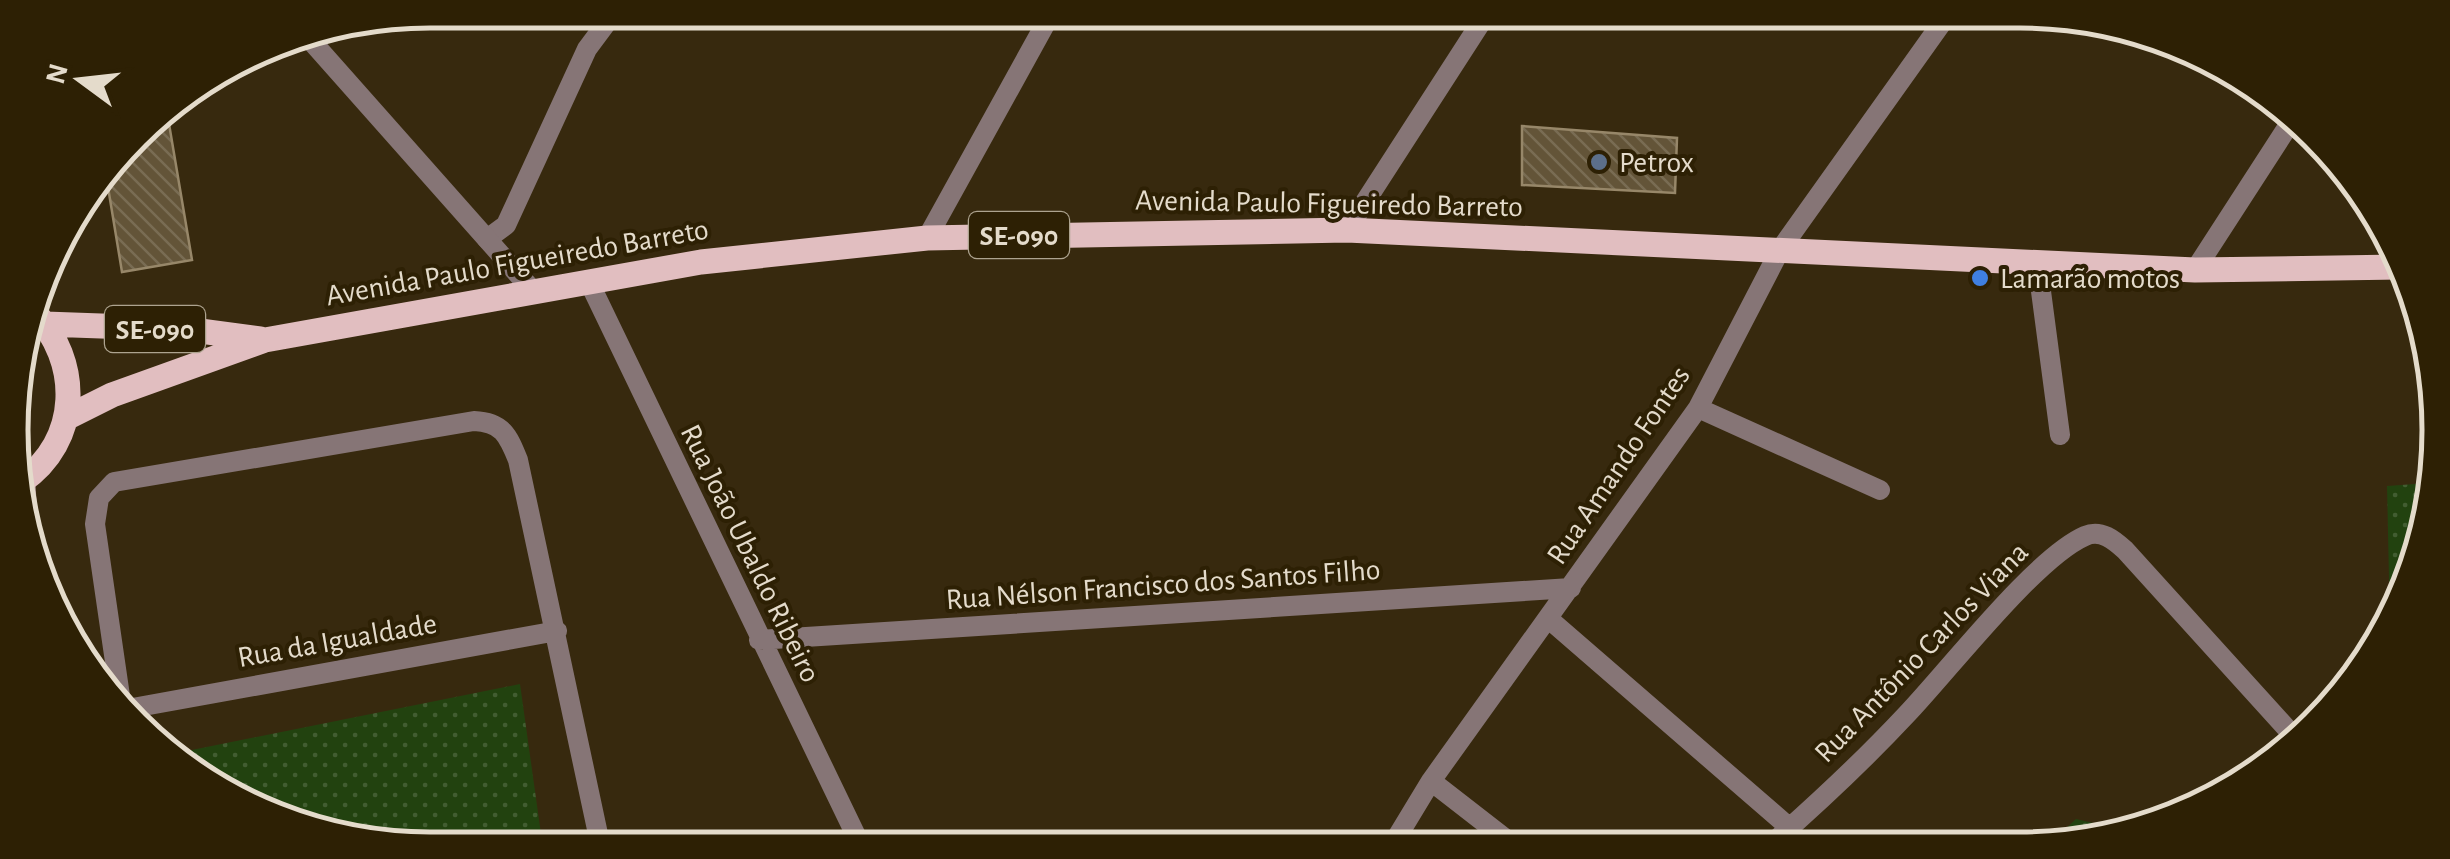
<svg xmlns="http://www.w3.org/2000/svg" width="2450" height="859" font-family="'Alegreya Sans',sans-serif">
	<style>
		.grass { fill: url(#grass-dots) }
		.building { fill: url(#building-back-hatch); stroke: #978769; stroke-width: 2.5 }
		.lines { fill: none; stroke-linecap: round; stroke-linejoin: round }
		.lane { stroke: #867576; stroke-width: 20 }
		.street { stroke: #867576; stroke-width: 20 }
		.secondary { stroke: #b99fa0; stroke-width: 20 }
		.primary { stroke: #e1bec0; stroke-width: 25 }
		.service-dot { fill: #5c6f8a; stroke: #2d2004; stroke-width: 4 }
		.shop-dot { fill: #3f7fe0; stroke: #2d2004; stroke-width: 4 }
		.labels { text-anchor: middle; stroke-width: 8; stroke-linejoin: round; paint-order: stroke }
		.shield { fill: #2d2004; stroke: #ada38f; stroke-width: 2.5 }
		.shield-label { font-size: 28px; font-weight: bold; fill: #e4dbcb }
		.poi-label { font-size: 30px; fill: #e4dbcb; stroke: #2d2004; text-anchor: start }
		.street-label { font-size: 30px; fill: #e4dbcb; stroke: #2d2004 }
		.rim { fill: none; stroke: #e4dbcb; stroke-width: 5 }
	</style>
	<defs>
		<pattern id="grass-dots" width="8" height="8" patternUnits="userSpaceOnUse" patternTransform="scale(2.5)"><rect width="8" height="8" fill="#22420f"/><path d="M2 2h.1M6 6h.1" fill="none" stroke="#425d31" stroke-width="1.8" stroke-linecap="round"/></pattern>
		<pattern id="building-back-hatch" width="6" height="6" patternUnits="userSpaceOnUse" patternTransform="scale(2.5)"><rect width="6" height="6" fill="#635438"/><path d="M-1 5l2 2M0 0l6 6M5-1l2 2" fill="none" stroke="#796c53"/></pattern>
	</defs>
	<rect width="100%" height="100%" fill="#37290e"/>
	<path class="grass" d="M2429 483 2426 538 2390 623 2387 486Z
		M520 684 541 834C519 839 496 847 473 849 383 858 236 818 172 754Z
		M2076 819 2115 828 2119 832 2076 845H2048Z"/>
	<path class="building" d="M166 106 192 260 122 272 106 175 152 114Z
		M1522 126 1677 138 1675 193 1522 185Z"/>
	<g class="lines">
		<path class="lane" d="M487 239 506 225 587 49 616 10
			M2037 261 2060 435"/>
		<path class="street" d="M306 35 533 291
			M1347 230 1489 10
			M927 238 1053 10
			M2195 270 2294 117
			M589 282 862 848
			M1698 408 1880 490
			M1550 620 1790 828
			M759 640 1571 588
			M121 703 95 524 99 498 114 482 474 421C502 422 508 435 518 460L601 848
			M127 709 557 631
			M1431 781 1516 847
			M1769 846C1817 804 1864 760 1907 714 1949 670 2035 558 2085 536 2101 529 2114 540 2125 550L2299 742
			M1391 847 1431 781 1698 408 1780 250 1951 10
			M599 849H631"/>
		<path class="secondary" d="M25 479 30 551"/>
		<path class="primary" d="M45 324 185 329 260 339
			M66 418 112 395 265 340 701 262 927 238 1347 230 2195 270 2400 267
			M21 482C81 441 82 361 33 311"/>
	</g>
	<circle class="service-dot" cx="1599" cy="162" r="10"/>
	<circle class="shop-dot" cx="1980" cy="278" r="10"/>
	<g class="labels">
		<g class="shield">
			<rect x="969" y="212" width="100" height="46" rx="8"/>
			<rect x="105" y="306" width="100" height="46" rx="8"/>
		</g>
		<g class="shield-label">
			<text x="1019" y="245">SE-090</text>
			<text x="155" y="339">SE-090</text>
		</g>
		<g class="poi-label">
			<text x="1619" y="172">Petrox</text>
			<text x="2000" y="288">Lamarão motos</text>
		</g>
		<g class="street-label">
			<text transform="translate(1329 203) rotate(1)" y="10">Avenida Paulo Figueiredo Barreto</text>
			<text transform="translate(517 262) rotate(-10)" y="10">Avenida Paulo Figueiredo Barreto</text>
			<text transform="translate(1618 465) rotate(-56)" y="10">Rua Amando Fontes</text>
			<text transform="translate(751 553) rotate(64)" y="10">Rua João Ubaldo Ribeiro</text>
			<text transform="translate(1163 584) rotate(-4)" y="10">Rua Nélson Francisco dos Santos Filho</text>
			<text transform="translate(337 640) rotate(-10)" y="10">Rua da Igualdade</text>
			<text transform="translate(1921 652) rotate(-46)" y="10">Rua Antônio Carlos Viana</text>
		</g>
	</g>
	<path d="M0 0H2450V859H0ZM430 28H2020A402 402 0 0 1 2422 430V430A402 402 0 0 1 2020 832H430A402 402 0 0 1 28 430V430A402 402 0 0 1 430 28Z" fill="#2d2004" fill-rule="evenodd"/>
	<path class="rim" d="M430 28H2020A402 402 0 0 1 2422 430V430A402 402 0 0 1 2020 832H430A402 402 0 0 1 28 430V430A402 402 0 0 1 430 28Z"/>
	<g transform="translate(80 80) rotate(285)" stroke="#2d2004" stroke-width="8" paint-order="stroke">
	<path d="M0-8L18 38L0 25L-18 38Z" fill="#e4dbcb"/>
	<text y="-15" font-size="28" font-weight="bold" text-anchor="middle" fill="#e4dbcb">N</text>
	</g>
</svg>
